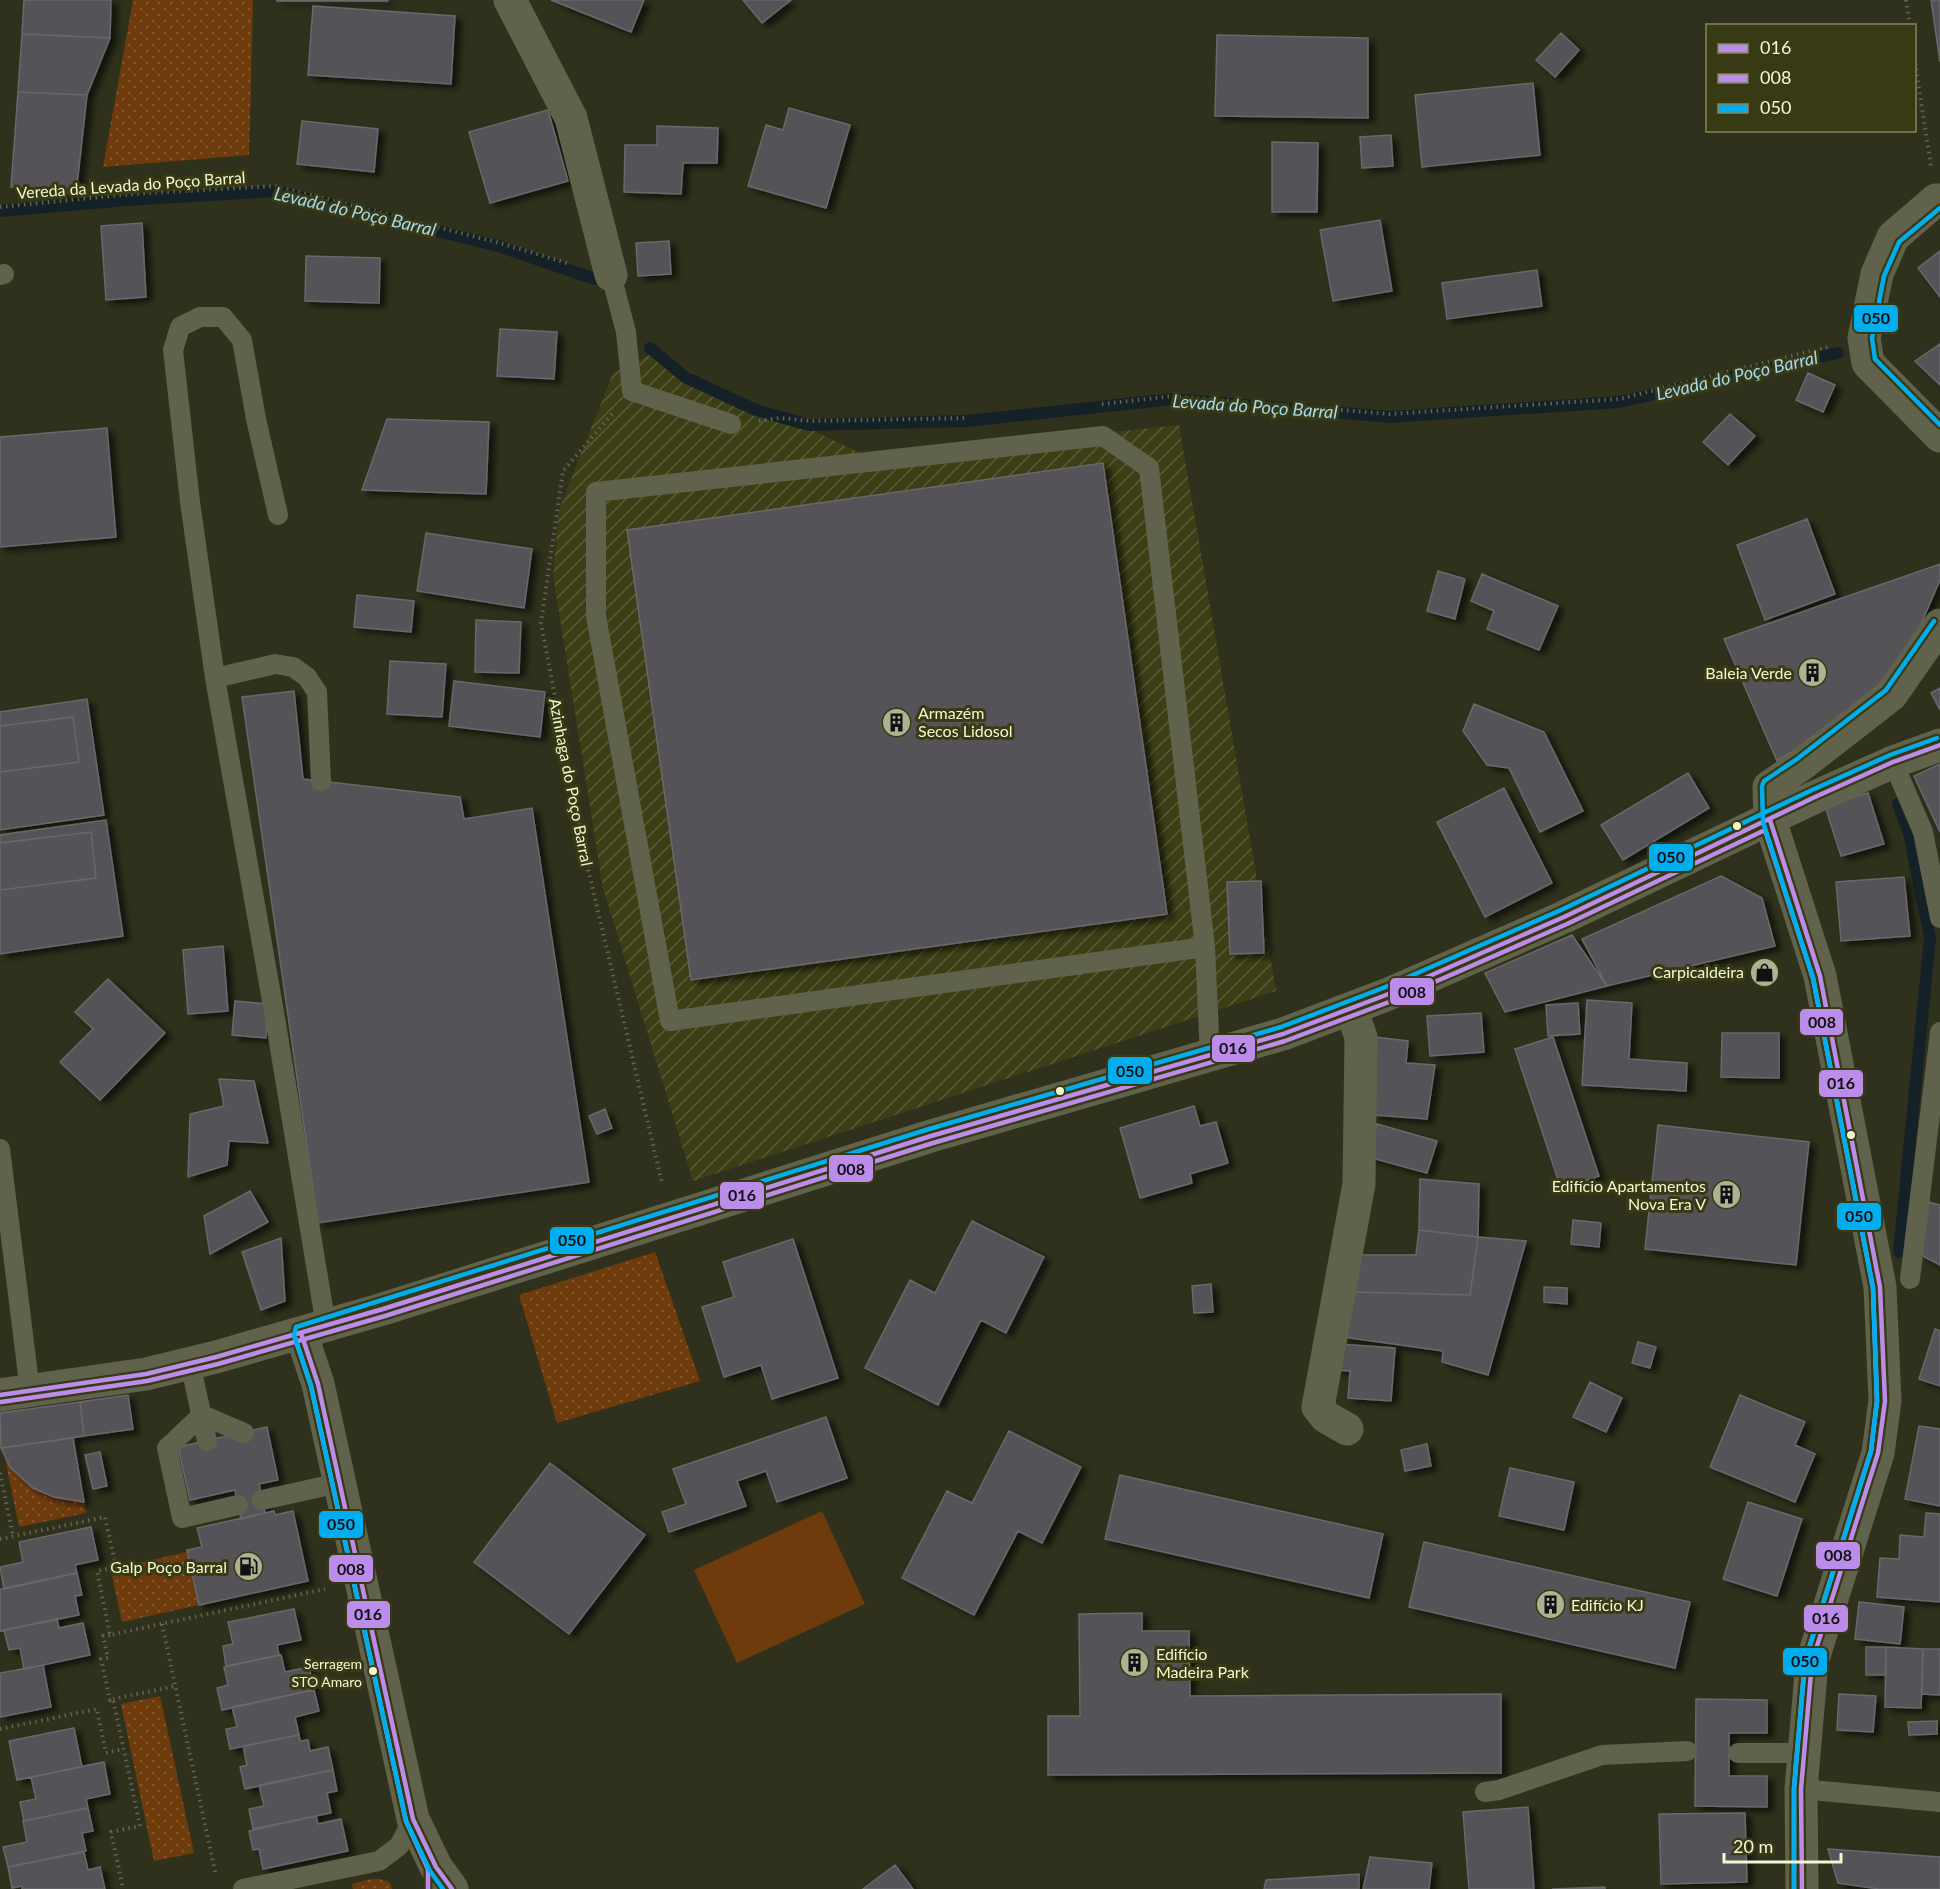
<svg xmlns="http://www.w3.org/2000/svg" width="1940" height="1889" font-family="Lato,sans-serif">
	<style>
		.industrial { fill: url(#industrial-furrows) }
		.grass { fill: url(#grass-dots) }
		.green { fill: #6e3b0c }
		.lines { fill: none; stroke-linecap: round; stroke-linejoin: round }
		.stream { stroke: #142228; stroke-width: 12 }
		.building { fill: #565259; stroke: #69676b; stroke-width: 1.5; filter: url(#shadow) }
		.path { stroke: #636451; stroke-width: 4; stroke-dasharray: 1.5 4.5; stroke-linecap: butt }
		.service { stroke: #60624b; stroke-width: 20 }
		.minor { stroke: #60624b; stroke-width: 33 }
		.tertiary { stroke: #60624b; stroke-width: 33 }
		.bus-1-casing { stroke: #373a13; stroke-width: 9 }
		.bus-2-casing { stroke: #373a13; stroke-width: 9 }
		.bus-3-casing { stroke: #373a13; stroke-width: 9 }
		.bus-1 { stroke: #bc8cea; stroke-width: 4.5 }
		.bus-2 { stroke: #bc8cea; stroke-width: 4.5 }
		.bus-3 { stroke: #00aeef; stroke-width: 4.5 }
		.bus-dot { fill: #f3f8d3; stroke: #373a13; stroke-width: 2 }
		.labels { text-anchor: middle; stroke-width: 6; stroke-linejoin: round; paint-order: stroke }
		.bus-label { font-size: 14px; fill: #f3f8d3; stroke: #373a13; text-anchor: end }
		.street-label { font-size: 16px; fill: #f3f8d3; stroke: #373a13 }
		.poi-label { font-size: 16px; fill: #f3f8d3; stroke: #373a13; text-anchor: end }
		.water-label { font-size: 18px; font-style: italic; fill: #a4d7f3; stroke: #373a13 }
		.line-badge { stroke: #373a13; stroke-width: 2 }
		.pale-badge-label { font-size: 16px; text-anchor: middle; font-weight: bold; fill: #111 }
	</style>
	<defs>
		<pattern id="industrial-furrows" width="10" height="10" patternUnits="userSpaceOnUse" patternTransform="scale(1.5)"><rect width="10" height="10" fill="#3c3f15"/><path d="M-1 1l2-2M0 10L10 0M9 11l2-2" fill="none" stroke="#595c36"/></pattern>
		<pattern id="grass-dots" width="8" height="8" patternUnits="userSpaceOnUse" patternTransform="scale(1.5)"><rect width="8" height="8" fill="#6e3b0c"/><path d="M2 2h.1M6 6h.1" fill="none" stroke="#83582e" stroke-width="1.8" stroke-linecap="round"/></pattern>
		<filter id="shadow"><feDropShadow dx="6" dy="4" stdDeviation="3" flood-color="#0009"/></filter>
	</defs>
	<rect width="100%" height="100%" fill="#2f311c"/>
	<path class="industrial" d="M652 354 871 458 1179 425 1276 991 693 1181 603 888 553 575 559 510 613 373Z"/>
	<path class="grass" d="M133 0H253L249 155 103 167Z
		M655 1252 700 1381 557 1423 519 1295Z
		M5 1458C21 1487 52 1500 84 1502L86 1513 19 1527Z
		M187 1552 199 1605 122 1622 112 1576 125 1573 124 1566Z
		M160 1696 194 1853 154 1861 121 1704Z
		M371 1879H381L390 1883 392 1889H353L352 1884Z"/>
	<path class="green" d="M822 1511 865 1604 737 1663 694 1570Z"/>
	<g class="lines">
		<path class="stream" d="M0 211 127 200 276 191 498 246 595 279
			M650 348 685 377 756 410 809 425 966 421 1173 399 1390 417 1619 402 1838 353
			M1898 804 1909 833 1930 938 1899 1252"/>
	</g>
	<path class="building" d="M24 0H111L110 38 22 34Z
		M277 0H388V1H277Z
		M551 0H644L631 32Z
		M743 0H791L762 23Z
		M1931 0H1940V62Z
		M313 6 455 16 451 84 308 75Z
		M1561 33 1579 50 1555 77 1536 60Z
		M22 34 110 38 87 95 18 92Z
		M1217 35 1368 38V118L1215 116Z
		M1533 83 1540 155 1422 167 1415 95Z
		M18 92 87 95 76 194 11 187Z
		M789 108 850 125 826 208 748 186 766 125 783 130Z
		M548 110 568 181 490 203 469 132Z
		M302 121 378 129 374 172 297 164Z
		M657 126 718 128 717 163H683L681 194 624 192 625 145H657Z
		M1391 135 1393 166 1362 168 1360 137Z
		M1272 142 1318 143 1317 212H1272Z
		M1380 220 1392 291 1333 301 1320 230Z
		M142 223 146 297 106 300 101 226Z
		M669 241 671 274 638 276 636 243Z
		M1940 251V297L1918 268Z
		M306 256 380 258 379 303 305 301Z
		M1537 270 1542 306 1447 319 1442 283Z
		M500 329 557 332 554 379 497 376Z
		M1940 344V385L1915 361Z
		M1808 373 1835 385 1823 412 1796 400Z
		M1730 414 1755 436 1728 465 1703 442Z
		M387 419 489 422 486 494 362 490Z
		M107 428 116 537 0 547V437Z
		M1103 463 1167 914 691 980 627 530Z
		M1807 519 1835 594 1765 620 1737 545Z
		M426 533 532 549 524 608 417 591Z
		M1940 564V580L1917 633 1862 707 1777 761 1724 639Z
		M1438 571 1465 579 1455 619 1427 611Z
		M1482 574 1558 606 1539 650 1487 629 1494 611 1471 601Z
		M357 595 414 601 411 632 354 627Z
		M476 620 521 622 519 673 475 672Z
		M390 661 446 664 442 717 387 714Z
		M454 681 545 692 540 737 449 726Z
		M1940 688V710L1931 693Z
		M294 691 303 779 460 797 464 819 532 808 589 1182 318 1223 242 697Z
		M87 699 104 815 0 830V712Z
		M1474 704 1544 732 1583 811 1540 832 1509 768 1487 765 1463 731Z
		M73 717 79 762 0 772V726Z
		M1940 764V832L1914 776Z
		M1688 773 1709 808 1623 860 1601 825Z
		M1504 788 1552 883 1485 917 1437 822Z
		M1868 793 1884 844 1841 856 1825 806Z
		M106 820 123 936 0 954V835Z
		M91 832 96 878 0 890V843Z
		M1721 876 1762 898 1775 946 1607 986 1582 939Z
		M1904 877 1910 936 1841 941 1836 882Z
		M1261 881 1264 953 1230 954 1227 882Z
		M1572 935 1607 986 1505 1012 1485 973Z
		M223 946 228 1011 188 1014 183 950Z
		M108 979 165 1033 100 1100 60 1062 93 1029 75 1012Z
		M1587 1000 1632 1003 1629 1059 1687 1063 1686 1091 1582 1085Z
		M235 1001 268 1004 266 1038 232 1035Z
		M1578 1003 1580 1034 1548 1036 1546 1005Z
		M1481 1013 1484 1052 1430 1056 1427 1016Z
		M1722 1033H1779V1078L1721 1077Z
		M1375 1037 1408 1041 1406 1063 1435 1065 1427 1119 1374 1115Z
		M1553 1037 1599 1176 1561 1189 1515 1049Z
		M219 1079 254 1081 268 1143 229 1141 227 1165 188 1177 190 1114 224 1106Z
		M1194 1106 1200 1126 1216 1122 1228 1163 1190 1174 1192 1183 1140 1198 1120 1128Z
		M605 1109 612 1128 597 1134 589 1116Z
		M1377 1124 1437 1141 1427 1173 1368 1157Z
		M1658 1125 1809 1142 1796 1265 1645 1249Z
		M1420 1179 1479 1184 1478 1237 1419 1230Z
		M250 1191 268 1222 210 1254 204 1216Z
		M1929 1202 1940 1205V1265L1921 1255Z
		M1573 1220 1601 1223 1599 1247 1571 1244Z
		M972 1221 1044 1257 1006 1333 981 1320 938 1405 865 1368 910 1280 935 1293Z
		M1419 1230 1478 1237 1470 1295 1355 1292 1356 1255H1416Z
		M1478 1237 1526 1241 1488 1375 1442 1362 1443 1351 1342 1337 1355 1292 1470 1295Z
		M281 1238 285 1301 261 1310 242 1252Z
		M793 1239 838 1378 772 1399 761 1365 724 1377 702 1307 734 1297 723 1262Z
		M1211 1284 1213 1312 1194 1313 1192 1286Z
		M1544 1287 1567 1288V1304L1544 1302Z
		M1935 1329 1940 1331V1386L1919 1379Z
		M1638 1342 1656 1347 1650 1368 1632 1363Z
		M1338 1344 1395 1348 1391 1401 1348 1398 1350 1371 1337 1370Z
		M1590 1382 1622 1398 1606 1432 1573 1417Z
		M128 1395 133 1429 84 1436 80 1402Z
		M1740 1395 1805 1422 1795 1445 1815 1454 1795 1502 1710 1467Z
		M80 1402 84 1436 1 1448 0 1413Z
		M826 1417 847 1478 777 1502 766 1471 737 1481 746 1506 669 1532 662 1512 686 1504 673 1469Z
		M1919 1426 1940 1429V1506L1905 1499Z
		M267 1427 278 1480 259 1484 265 1513 241 1519 235 1490 190 1500 178 1447Z
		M1009 1431 1081 1467 1042 1543 1018 1531 974 1615 902 1578 947 1491 972 1503Z
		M73 1438 84 1502 54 1497 33 1488 10 1467 1 1448Z
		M1427 1444 1431 1466 1405 1471 1401 1450Z
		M100 1452 107 1486 93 1489 85 1455Z
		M550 1463 645 1535 569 1634 474 1562Z
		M1510 1468 1574 1482 1564 1530 1499 1516Z
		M1120 1475 1383 1534 1369 1598 1105 1539Z
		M1748 1502 1802 1519 1777 1596 1723 1579Z
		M274 1511 275 1515 293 1511 308 1581 199 1605 187 1550 202 1547 197 1528Z
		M1926 1513 1940 1514V1602L1877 1597 1880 1558 1899 1559 1900 1535 1924 1537Z
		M91 1527 98 1560 75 1565 77 1573 4 1589 0 1567 23 1562 19 1542Z
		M1424 1542 1690 1602 1675 1668 1409 1607Z
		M77 1573 82 1595 75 1596 79 1615 0 1631V1589Z
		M1859 1602 1904 1607 1900 1644 1855 1639Z
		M294 1609 301 1640 277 1645 279 1655 226 1666 223 1646 233 1644 228 1622Z
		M1142 1613V1631H1189L1190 1696 1501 1694V1773L1048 1775V1716H1080L1079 1614Z
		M57 1619 59 1628 83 1623 90 1655 24 1669 20 1648 9 1650 4 1630Z
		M1866 1647H1886V1675H1866Z
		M1886 1647 1923 1649 1921 1708 1885 1707Z
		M1923 1649H1940V1695L1922 1694Z
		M281 1655 285 1672 309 1667 314 1690 222 1710 217 1688 228 1685 224 1667Z
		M43 1665 51 1707 0 1717V1673Z
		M314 1690 319 1711 295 1717 299 1735 230 1749 226 1729 237 1727 232 1707Z
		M1839 1694 1876 1696 1873 1732 1837 1730Z
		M1696 1699 1767 1700V1733H1729V1776H1767V1807L1695 1806Z
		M1937 1721V1734L1909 1735 1908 1722Z
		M74 1728 82 1767 17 1780 9 1741Z
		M299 1735 300 1741 308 1740 310 1751 328 1747 333 1770 245 1789 240 1767 247 1765 243 1746Z
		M104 1762 110 1794 86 1799 88 1808 24 1821 20 1802 36 1799 31 1777Z
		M333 1770 337 1791 327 1793 331 1813 253 1829 249 1809 264 1806 259 1785Z
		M1528 1807 1534 1889H1469L1463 1812Z
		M88 1808 93 1831 82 1833 86 1851 8 1867 3 1847 27 1842 23 1821Z
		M1745 1813 1747 1882 1661 1884 1659 1814Z
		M316 1816 318 1824 341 1819 348 1851 263 1869 259 1849 253 1850 249 1831Z
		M1828 1849 1940 1857V1889H1879L1838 1883Z
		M84 1852 88 1870 100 1867 105 1889H22V1886L12 1888 8 1867Z
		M1370 1857 1432 1863 1429 1889H1363Z
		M895 1865 913 1889H863Z
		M1359 1874V1889H1264L1266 1880Z
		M1605 1887V1889H1552Z"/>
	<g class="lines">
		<path class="path" d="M1906 0 1910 26
			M1914 57 1931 166
			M0 207 131 194 275 186 500 243 570 264
			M1102 404 1173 396 1390 414 1619 399 1828 347
			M612 414 563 471 541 623 588 869 662 1183
			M759 421 780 418 811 421 967 418
			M0 1473 13 1536
			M0 1539 105 1517 116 1567 97 1571 110 1635 325 1589
			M162 1624 216 1876
			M110 1635 103 1636 108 1658 101 1659 110 1700 113 1699 140 1826 111 1832 123 1889
			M113 1699 176 1686
			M0 1729 97 1709 106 1753 123 1749"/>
		<path class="service" d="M0 275 4 274
			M611 275 626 332 632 391 731 424
			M278 515 256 419 242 340 223 317H200L180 327 173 350 190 502 215 678 274 1012 326 1326
			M215 678 275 664 293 667 307 677 317 692 321 781
			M1893 762 1923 832 1940 918
			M1205 947 670 1021 596 616V492L1103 436 1149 468 1205 947 1210 1056
			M0 1149 30 1391
			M1910 1279 1940 1032
			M190 1363 207 1441
			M262 1500 339 1483
			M238 1505 182 1518 167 1448 202 1415 244 1433
			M1738 1753H1803
			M1801 1789 1940 1802
			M1485 1792 1499 1790 1602 1755 1687 1751
			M243 1889 379 1861 399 1846 413 1819"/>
		<path class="minor" d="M510 0 571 118 611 275
			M1940 200H1936L1893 237 1877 274 1864 338 1868 363 1940 436
			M1770 820 1769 787 1801 765 1891 695 1940 625
			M1347 1429 1326 1417 1318 1407 1359 1184 1361 1037 1351 1009"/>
		<path class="tertiary" d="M1770 820 1820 976 1880 1287 1885 1401 1878 1453 1812 1662 1801 1789 1802 1889
			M301 1333 318 1384 413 1819 436 1867 452 1889
			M0 1395 146 1374 216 1357 383 1309 931 1136 1283 1034 1386 995 1564 917 1815 797 1893 762 1940 745"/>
		<defs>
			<path id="bus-1" d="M1770 820 1820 976 1880 1287 1885 1401 1878 1453 1812 1662 1801 1789 1802 1889
				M301 1333 318 1384 413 1819 436 1867 452 1889
				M0 1395 146 1374 216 1357 383 1309 931 1136 1283 1034 1386 995 1564 917 1815 797 1893 762 1940 745"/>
			<path id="bus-2" d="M294 1335 311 1386 406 1821 428 1869V1889
				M1 1402 147 1381 218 1364 385 1316 933 1143 1285 1041 1389 1002 1567 924 1765 830 1813 978 1873 1288 1877 1401 1871 1451 1805 1661 1794 1788V1889"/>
			<path id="bus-3" d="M1940 208 1899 242 1884 276 1872 338 1875 359 1940 425
				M443 1889 430 1871 406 1821 311 1386 294 1335 296 1327 929 1129 1281 1027 1383 988 1561 910 1812 790 1890 755 1937 738
				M1794 1889V1788L1805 1661 1871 1451 1877 1401 1873 1288 1813 978 1763 822 1762 786 1764 781 1797 759 1886 690 1934 621"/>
		</defs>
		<use href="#bus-1" class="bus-1-casing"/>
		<use href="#bus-2" class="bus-2-casing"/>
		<use href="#bus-3" class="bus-3-casing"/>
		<use href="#bus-1" class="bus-1"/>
		<use href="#bus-2" class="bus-2"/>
		<use href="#bus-3" class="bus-3"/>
	</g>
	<defs>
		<symbol id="building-disc" viewBox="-11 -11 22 22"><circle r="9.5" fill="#aeb293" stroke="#373a13"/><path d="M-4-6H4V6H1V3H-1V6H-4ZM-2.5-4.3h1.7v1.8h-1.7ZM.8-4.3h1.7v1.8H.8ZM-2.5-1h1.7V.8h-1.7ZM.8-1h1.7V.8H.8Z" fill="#111"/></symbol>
		<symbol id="shop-disc" viewBox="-11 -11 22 22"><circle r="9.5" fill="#aeb293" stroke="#373a13"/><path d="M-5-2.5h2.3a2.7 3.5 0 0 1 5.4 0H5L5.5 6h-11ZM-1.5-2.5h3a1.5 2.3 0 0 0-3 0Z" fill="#111"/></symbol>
		<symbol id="fuel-disc" viewBox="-11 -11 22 22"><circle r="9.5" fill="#aeb293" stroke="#373a13"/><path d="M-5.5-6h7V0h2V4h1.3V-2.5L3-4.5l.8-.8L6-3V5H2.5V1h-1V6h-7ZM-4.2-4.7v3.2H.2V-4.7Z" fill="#111"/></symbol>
	</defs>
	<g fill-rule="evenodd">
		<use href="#building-disc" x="1796" y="656" width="33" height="33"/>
		<use href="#building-disc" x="880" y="706" width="33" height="33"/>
		<use href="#shop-disc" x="1748" y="956" width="33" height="33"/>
		<use href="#building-disc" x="1710" y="1178" width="33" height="33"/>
		<use href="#fuel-disc" x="232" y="1550" width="33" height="33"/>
		<use href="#building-disc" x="1534" y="1588" width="33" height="33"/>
		<use href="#building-disc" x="1118" y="1646" width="33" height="33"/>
	</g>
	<g class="bus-dot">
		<circle cx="1737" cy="826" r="5"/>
		<circle cx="1060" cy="1091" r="5"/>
		<circle cx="1851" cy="1135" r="5"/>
		<circle cx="373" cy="1671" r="5"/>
	</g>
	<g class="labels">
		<g class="bus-label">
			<text x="362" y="1669">Serragem<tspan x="362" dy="18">STO Amaro</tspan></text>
		</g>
		<g class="street-label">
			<text transform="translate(131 185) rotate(-4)" y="6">Vereda da Levada do Poço Barral</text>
			<text transform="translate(571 782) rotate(79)" y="6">Azinhaga do Poço Barral</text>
		</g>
		<g class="poi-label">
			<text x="1792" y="679">Baleia Verde</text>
			<text x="918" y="719" text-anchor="start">Armazém<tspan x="918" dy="18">Secos Lidosol</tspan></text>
			<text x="1744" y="978">Carpicaldeira</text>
			<text x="1706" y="1192">Edifício Apartamentos<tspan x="1706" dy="18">Nova Era V</tspan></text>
			<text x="227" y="1573">Galp Poço Barral</text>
			<text x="1571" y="1611" text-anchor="start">Edifício KJ</text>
			<text x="1156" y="1660" text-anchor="start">Edifício<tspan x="1156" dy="18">Madeira Park</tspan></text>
		</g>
		<g class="water-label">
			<text transform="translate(355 212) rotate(13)" y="6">Levada do Poço Barral</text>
			<text transform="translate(1737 376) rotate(-13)" y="6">Levada do Poço Barral</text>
			<text transform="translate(1255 407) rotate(4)" y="6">Levada do Poço Barral</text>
		</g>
	</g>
	<g class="line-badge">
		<rect x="1853" y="304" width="46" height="29" rx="6" fill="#00aeef"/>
		<rect x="1648" y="843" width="46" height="29" rx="6" fill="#00aeef"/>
		<rect x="1389" y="977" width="46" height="29" rx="6" fill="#bc8cea"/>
		<rect x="1799" y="1008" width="45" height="28" rx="6" fill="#bc8cea"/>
		<rect x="1211" y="1034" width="45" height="29" rx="6" fill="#bc8cea"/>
		<rect x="1107" y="1056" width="46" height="29" rx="6" fill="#00aeef"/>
		<rect x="1818" y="1069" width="46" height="29" rx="6" fill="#bc8cea"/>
		<rect x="828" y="1154" width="46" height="29" rx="6" fill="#bc8cea"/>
		<rect x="719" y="1181" width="46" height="29" rx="6" fill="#bc8cea"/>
		<rect x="1836" y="1202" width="46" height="29" rx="6" fill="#00aeef"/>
		<rect x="549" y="1226" width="46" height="29" rx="6" fill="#00aeef"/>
		<rect x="318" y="1510" width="46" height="29" rx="6" fill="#00aeef"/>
		<rect x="1815" y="1541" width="46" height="29" rx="6" fill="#bc8cea"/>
		<rect x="328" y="1554" width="46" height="29" rx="6" fill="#bc8cea"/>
		<rect x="346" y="1600" width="45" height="29" rx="6" fill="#bc8cea"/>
		<rect x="1803" y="1604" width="46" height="29" rx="6" fill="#bc8cea"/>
		<rect x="1782" y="1647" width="46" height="29" rx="6" fill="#00aeef"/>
	</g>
	<g class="pale-badge-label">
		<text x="1876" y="324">050</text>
		<text x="1671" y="863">050</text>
		<text x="1412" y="998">008</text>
		<text x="1822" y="1028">008</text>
		<text x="1233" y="1054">016</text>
		<text x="1130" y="1077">050</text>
		<text x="1841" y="1089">016</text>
		<text x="851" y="1175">008</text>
		<text x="742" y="1201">016</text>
		<text x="1859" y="1222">050</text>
		<text x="572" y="1246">050</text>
		<text x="341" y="1530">050</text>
		<text x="1838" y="1561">008</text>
		<text x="351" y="1575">008</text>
		<text x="368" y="1620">016</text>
		<text x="1826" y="1624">016</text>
		<text x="1805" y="1667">050</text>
	</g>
	<rect x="1706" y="24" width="210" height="108" fill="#373a13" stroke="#828660" stroke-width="1.5"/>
	<rect x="1718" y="44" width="30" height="9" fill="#bc8cea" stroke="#828660" stroke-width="1.5"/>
	<text x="1760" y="54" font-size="18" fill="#f3f8d3">016</text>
	<rect x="1718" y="74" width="30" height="9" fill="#bc8cea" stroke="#828660" stroke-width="1.5"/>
	<text x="1760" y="84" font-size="18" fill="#f3f8d3">008</text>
	<rect x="1718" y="104" width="30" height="9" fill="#00aeef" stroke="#828660" stroke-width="1.5"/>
	<text x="1760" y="114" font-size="18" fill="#f3f8d3">050</text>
	<path d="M1724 1853v9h117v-9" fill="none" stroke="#f3f8d3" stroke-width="3"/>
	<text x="1733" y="1853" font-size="18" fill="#f3f8d3" stroke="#373a13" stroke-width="4.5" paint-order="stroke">20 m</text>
</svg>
